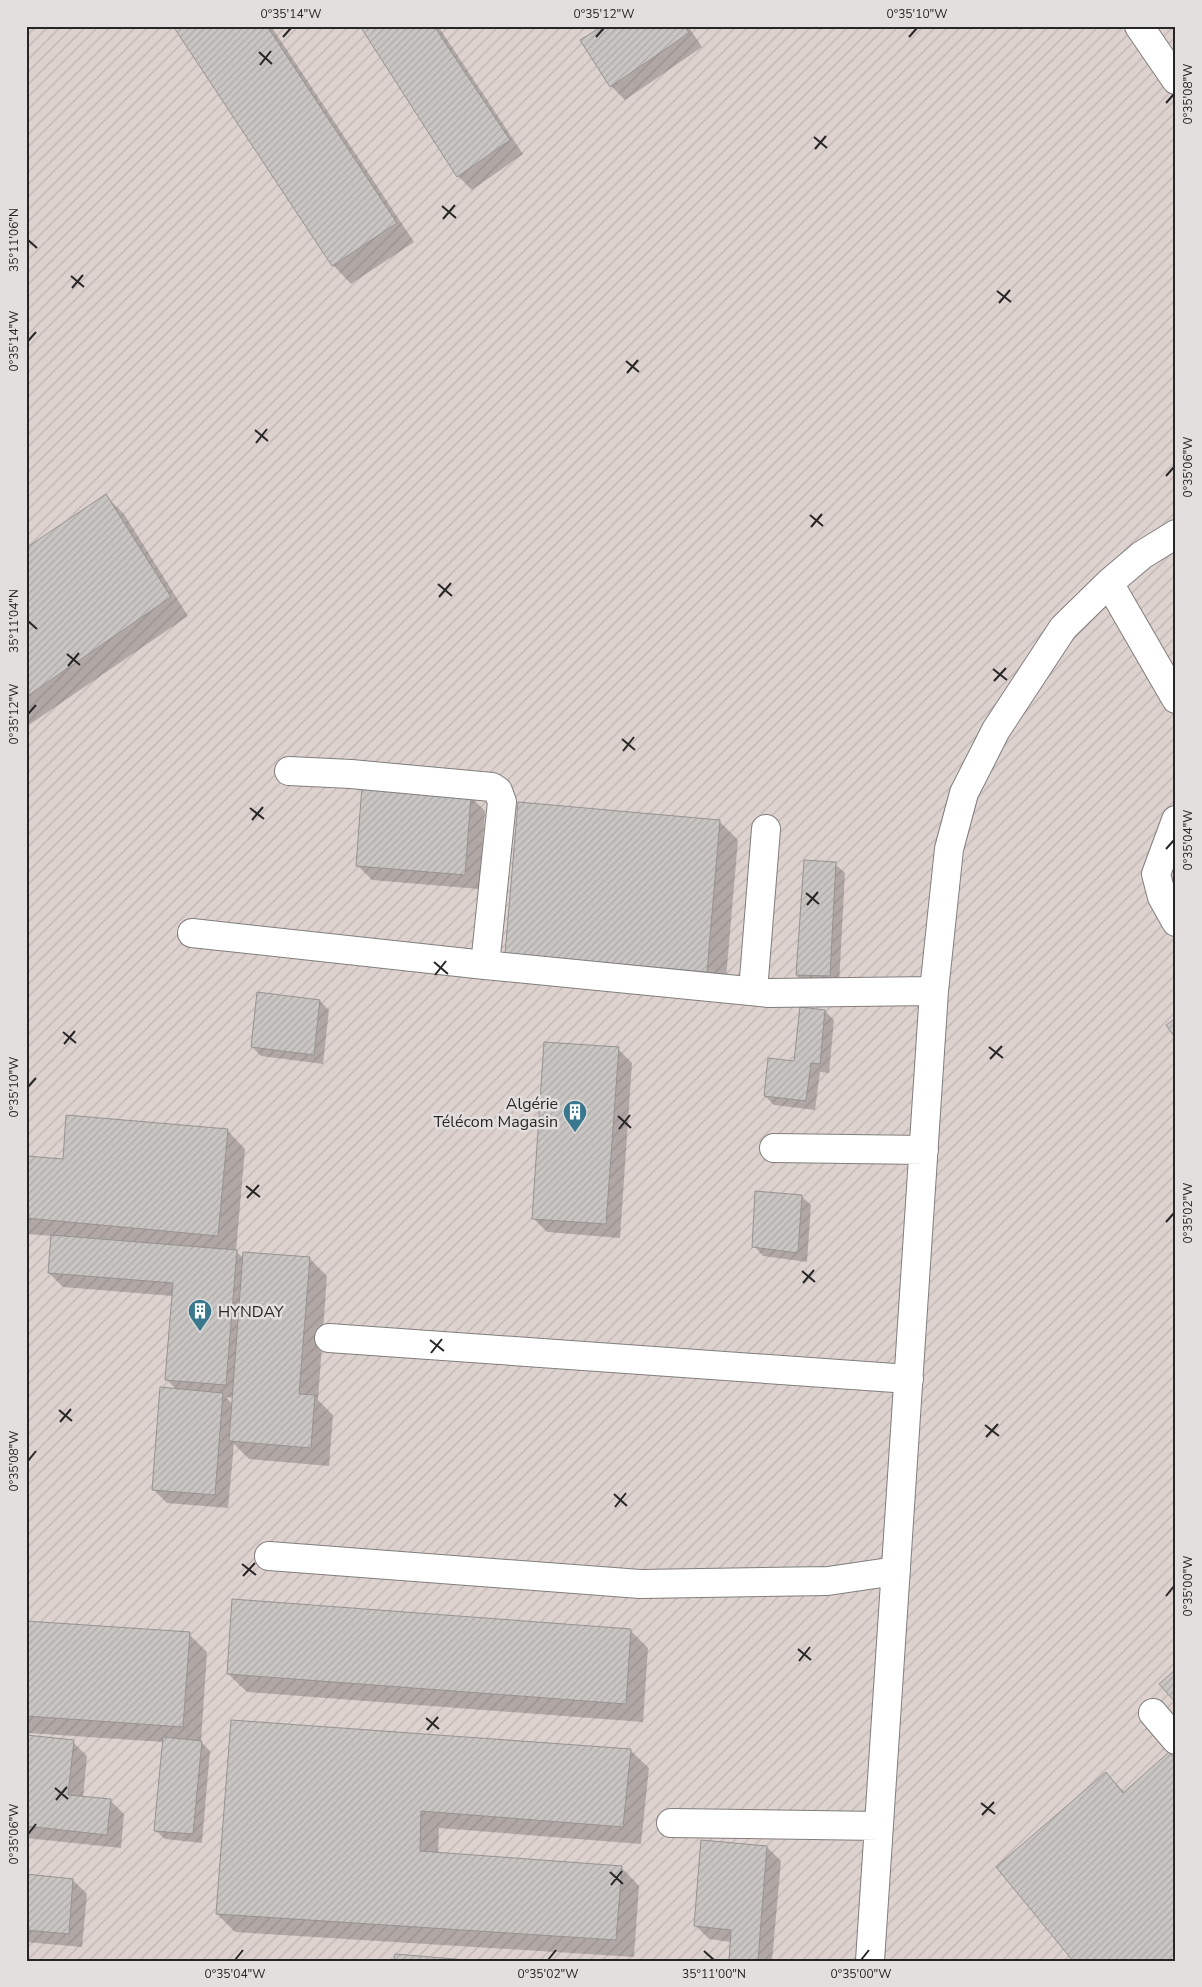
<svg xmlns="http://www.w3.org/2000/svg" width="1202" height="1987" font-family="'Nunito Sans',sans-serif">
	<style>
		.industrial { fill: url(#industrial-furrows) }
		.shadow { fill: #0003; fill-rule: evenodd }
		.building { fill: url(#building-hatch); stroke: #969392 }
		.lines { fill: none; stroke-linecap: round; stroke-linejoin: round }
		.minor-casing { stroke: #817e7d; stroke-width: 30 }
		.minor { stroke: #fff; stroke-width: 28 }
		.ticks { fill: none; stroke: #272626; stroke-width: 2 }
		.labels { text-anchor: middle; stroke-width: 5; stroke-linejoin: round; paint-order: stroke }
		.poi-label { font-size: 16px; fill: #272626; stroke: #e3dfde; text-anchor: end }
		.neatline { fill: none; stroke: #272626; stroke-width: 2 }
		.ticks-label { font-size: 12px; text-anchor: middle; fill: #272626 }
	</style>
	<defs>
		<pattern id="industrial-furrows" width="10" height="10" patternUnits="userSpaceOnUse" patternTransform="scale(1.25)"><rect width="10" height="10" fill="#ded2cf"/><path d="M-1 1l2-2M0 10L10 0M9 11l2-2" fill="none" stroke="#beb4b2"/></pattern>
		<pattern id="building-hatch" width="6" height="6" patternUnits="userSpaceOnUse" patternTransform="scale(1.25)"><rect width="6" height="6" fill="#c8c5c3"/><path d="M-1 1l2-2M0 6l6-6M5 7l2-2" fill="none" stroke="#aca9a7"/></pattern>
	</defs>
	<rect width="100%" height="100%" fill="#e3dfde"/>
	<path class="industrial" d="M26 26H1176V1961H26Z"/>
	<path class="shadow" d="M174 26H271L414 242 351 284 333 265Z
		M361 26H438L523 154 472 190 458 176Z
		M605 26H688L702 47 625 100 611 86Z
		M106 496 124 514 188 616 26 727V550Z
		M471 797 485 811 479 889 372 880 358 866Z
		M519 804 720 822 738 840 725 990 525 972Z
		M835 864 845 873 839 985 806 984 797 975Z
		M320 1001 329 1010 323 1064 261 1056 252 1047Z
		M801 1008 825 1011 834 1020 829 1073 820 1072 815 1110 774 1105 765 1096 795 1062Z
		M618 1049 632 1063 620 1238 547 1232 533 1218Z
		M227 1130 245 1149 236 1251 244 1259 309 1258 327 1276 318 1400 333 1415 329 1466 249 1459 234 1444 228 1508 167 1503 153 1489 177 1390 167 1380 173 1296 63 1287 49 1273 52 1236 26 1234V1157L64 1160ZM226 1397 234 1398 233 1405Z
		M801 1196 811 1205 807 1262 763 1256 754 1246Z
		M26 1622 189 1634 207 1652 201 1742 210 1751 202 1843 165 1839 155 1830 163 1742 29 1733 26 1730Z
		M630 1630 648 1648 643 1722 247 1692 228 1674Z
		M232 1721 630 1750 649 1768 641 1844 439 1828 438 1854 621 1867 639 1886 634 1957 235 1932 217 1914Z
		M26 1737 73 1742 87 1756 83 1798 110 1800 124 1814 121 1848 26 1838Z
		M1106 1773 1125 1793 1176 1961Z
		M767 1847 781 1861 772 1961H730L731 1942 709 1939 695 1925Z
		M26 1876 73 1880 87 1894 82 1947 26 1942Z"/>
	<path class="building" d="M173 26H267L397 223 332 266Z
		M360 26H434L510 140 457 177Z
		M603 26H685L689 33 610 87 580 40Z
		M106 494 171 597 26 697V548Z
		M362 786 471 796 465 875 356 866Z
		M518 802 720 820 707 972 505 954Z
		M804 860 836 862 830 976 796 975Z
		M257 992 320 1000 314 1055 251 1047Z
		M800 1007 825 1010 820 1064 811 1063 806 1101 764 1096 768 1058 794 1061Z
		M1176 1018V1039L1166 1025Z
		M544 1042 619 1047 606 1224 532 1219Z
		M66 1115 228 1129 218 1236 26 1218V1156L63 1159Z
		M755 1191 802 1195 798 1253 752 1247Z
		M51 1235 237 1250 226 1385 165 1380 173 1283 48 1273Z
		M243 1252 310 1257 299 1394 315 1395 311 1448 229 1441Z
		M160 1387 223 1393 215 1495 152 1490Z
		M232 1599 631 1629 626 1704 227 1674Z
		M26 1621 190 1632 183 1727 26 1716Z
		M1176 1669V1703L1159 1684Z
		M231 1720 631 1749 623 1827 421 1811 420 1851 622 1866 616 1940 216 1914Z
		M26 1735 74 1740 68 1795 111 1799 107 1835 26 1826Z
		M163 1737 202 1741 193 1834 154 1831Z
		M1169 1752 1176 1760V1961H1073L996 1867 1106 1772 1123 1793Z
		M701 1840 767 1846 758 1961H729L731 1930 694 1926Z
		M26 1874 73 1879 69 1934 26 1930Z
		M395 1954 478 1961H394Z"/>
	<g class="lines">
		<defs>
			<path id="minor" d="M1139 26 1176 80
				M1109 583 1176 699
				M289 771 351 774 492 787 498 791 502 802 485 965 769 993 934 991
				M1176 820 1156 874 1162 897 1176 922
				M192 933 485 965
				M753 991 766 829
				M774 1148 924 1150
				M329 1338 909 1379
				M269 1556 640 1584 828 1581 896 1571
				M1153 1713 1176 1740
				M671 1823 879 1826
				M870 1961 934 991 949 849 964 793 996 730 1063 628 1109 583 1142 555 1176 534"/>
		</defs>
		<use href="#minor" class="minor-casing"/>
		<use href="#minor" class="minor"/>
	</g>
	<path class="ticks" d="M283 37 291 28M596 37 604 28M909 37 917 28M259 52 272 64M260 65 271 51M1166 103 1174 94M814 137 827 148M815 149 826 136M442 206 456 218M443 219 455 205M28 240 37 248M71 276 84 287M72 288 83 275M997 291 1011 302M999 303 1010 290M28 341 36 332M626 361 639 372M627 373 638 360M255 430 268 441M256 443 267 429M1166 476 1174 467M810 515 823 526M811 527 822 514M438 584 452 596M439 597 451 583M28 621 37 629M67 654 80 665M68 666 79 653M993 669 1007 680M994 681 1006 668M28 714 36 705M622 739 635 750M623 751 634 737M250 808 264 819M252 820 263 807M1166 849 1174 840M806 893 819 904M807 905 818 892M434 962 448 974M435 975 446 961M63 1032 76 1043M64 1044 75 1031M989 1047 1003 1058M990 1059 1002 1046M28 1087 36 1078M618 1116 631 1128M619 1129 630 1115M246 1186 260 1197M247 1198 259 1185M1166 1222 1174 1213M802 1271 815 1282M803 1283 814 1270M430 1340 444 1351M431 1353 442 1339M59 1410 72 1421M60 1422 71 1409M985 1425 999 1436M986 1437 998 1424M28 1461 36 1451M614 1494 627 1506M615 1507 626 1493M242 1564 256 1575M243 1576 255 1563M1166 1596 1174 1586M798 1649 811 1660M799 1661 810 1647M426 1718 439 1729M427 1730 438 1717M55 1788 68 1799M56 1800 67 1787M981 1803 995 1814M982 1815 994 1802M28 1834 36 1824M610 1872 623 1884M611 1885 622 1871M704 1951 714 1960M235 1960 243 1950M548 1960 556 1950M861 1960 869 1950"/>
	<defs>
		<symbol id="building-pin" viewBox="-11 -11 22 30"><path d="M0 17L-7.5 6A9.5 9.5 0 1 1 7.5 6Z" fill="#39788d" stroke="#e3dfde"/><path d="M-4-6H4V6H1V3H-1V6H-4ZM-2.5-4.3h1.7v1.8h-1.7ZM.8-4.3h1.7v1.8H.8ZM-2.5-1h1.7V.8h-1.7ZM.8-1h1.7V.8H.8Z" fill="#fff"/></symbol>
	</defs>
	<g fill-rule="evenodd">
		<use href="#building-pin" x="561" y="1098" width="28" height="38"/>
		<use href="#building-pin" x="186" y="1297" width="28" height="38"/>
	</g>
	<g class="labels">
		<g class="poi-label">
			<text x="558" y="1109">Algérie<tspan x="558" dy="18">Télécom Magasin</tspan></text>
			<text x="218" y="1317" text-anchor="start">HYNDAY</text>
		</g>
	</g>
	<rect width="1202" height="1987" fill="none" stroke="#e3dfde" stroke-width="55"/>
	<rect x="28" y="28" width="1146" height="1932" class="neatline"/>
	<g class="ticks-label">
		<text x="291" y="18">0°35'14"W</text>
		<text x="604" y="18">0°35'12"W</text>
		<text x="917" y="18">0°35'10"W</text>
		<text transform="translate(1188 94) rotate(-90)" y="4">0°35'08"W</text>
		<text transform="translate(14 240) rotate(-90)" y="4">35°11'06"N</text>
		<text transform="translate(14 341) rotate(-90)" y="4">0°35'14"W</text>
		<text transform="translate(1188 467) rotate(-90)" y="4">0°35'06"W</text>
		<text transform="translate(14 621) rotate(-90)" y="4">35°11'04"N</text>
		<text transform="translate(14 714) rotate(-90)" y="4">0°35'12"W</text>
		<text transform="translate(1188 840) rotate(-90)" y="4">0°35'04"W</text>
		<text transform="translate(14 1087) rotate(-90)" y="4">0°35'10"W</text>
		<text transform="translate(1188 1213) rotate(-90)" y="4">0°35'02"W</text>
		<text transform="translate(14 1461) rotate(-90)" y="4">0°35'08"W</text>
		<text transform="translate(1188 1586) rotate(-90)" y="4">0°35'00"W</text>
		<text transform="translate(14 1834) rotate(-90)" y="4">0°35'06"W</text>
		<text x="235" y="1978">0°35'04"W</text>
		<text x="548" y="1978">0°35'02"W</text>
		<text x="714" y="1978">35°11'00"N</text>
		<text x="861" y="1978">0°35'00"W</text>
	</g>
</svg>
